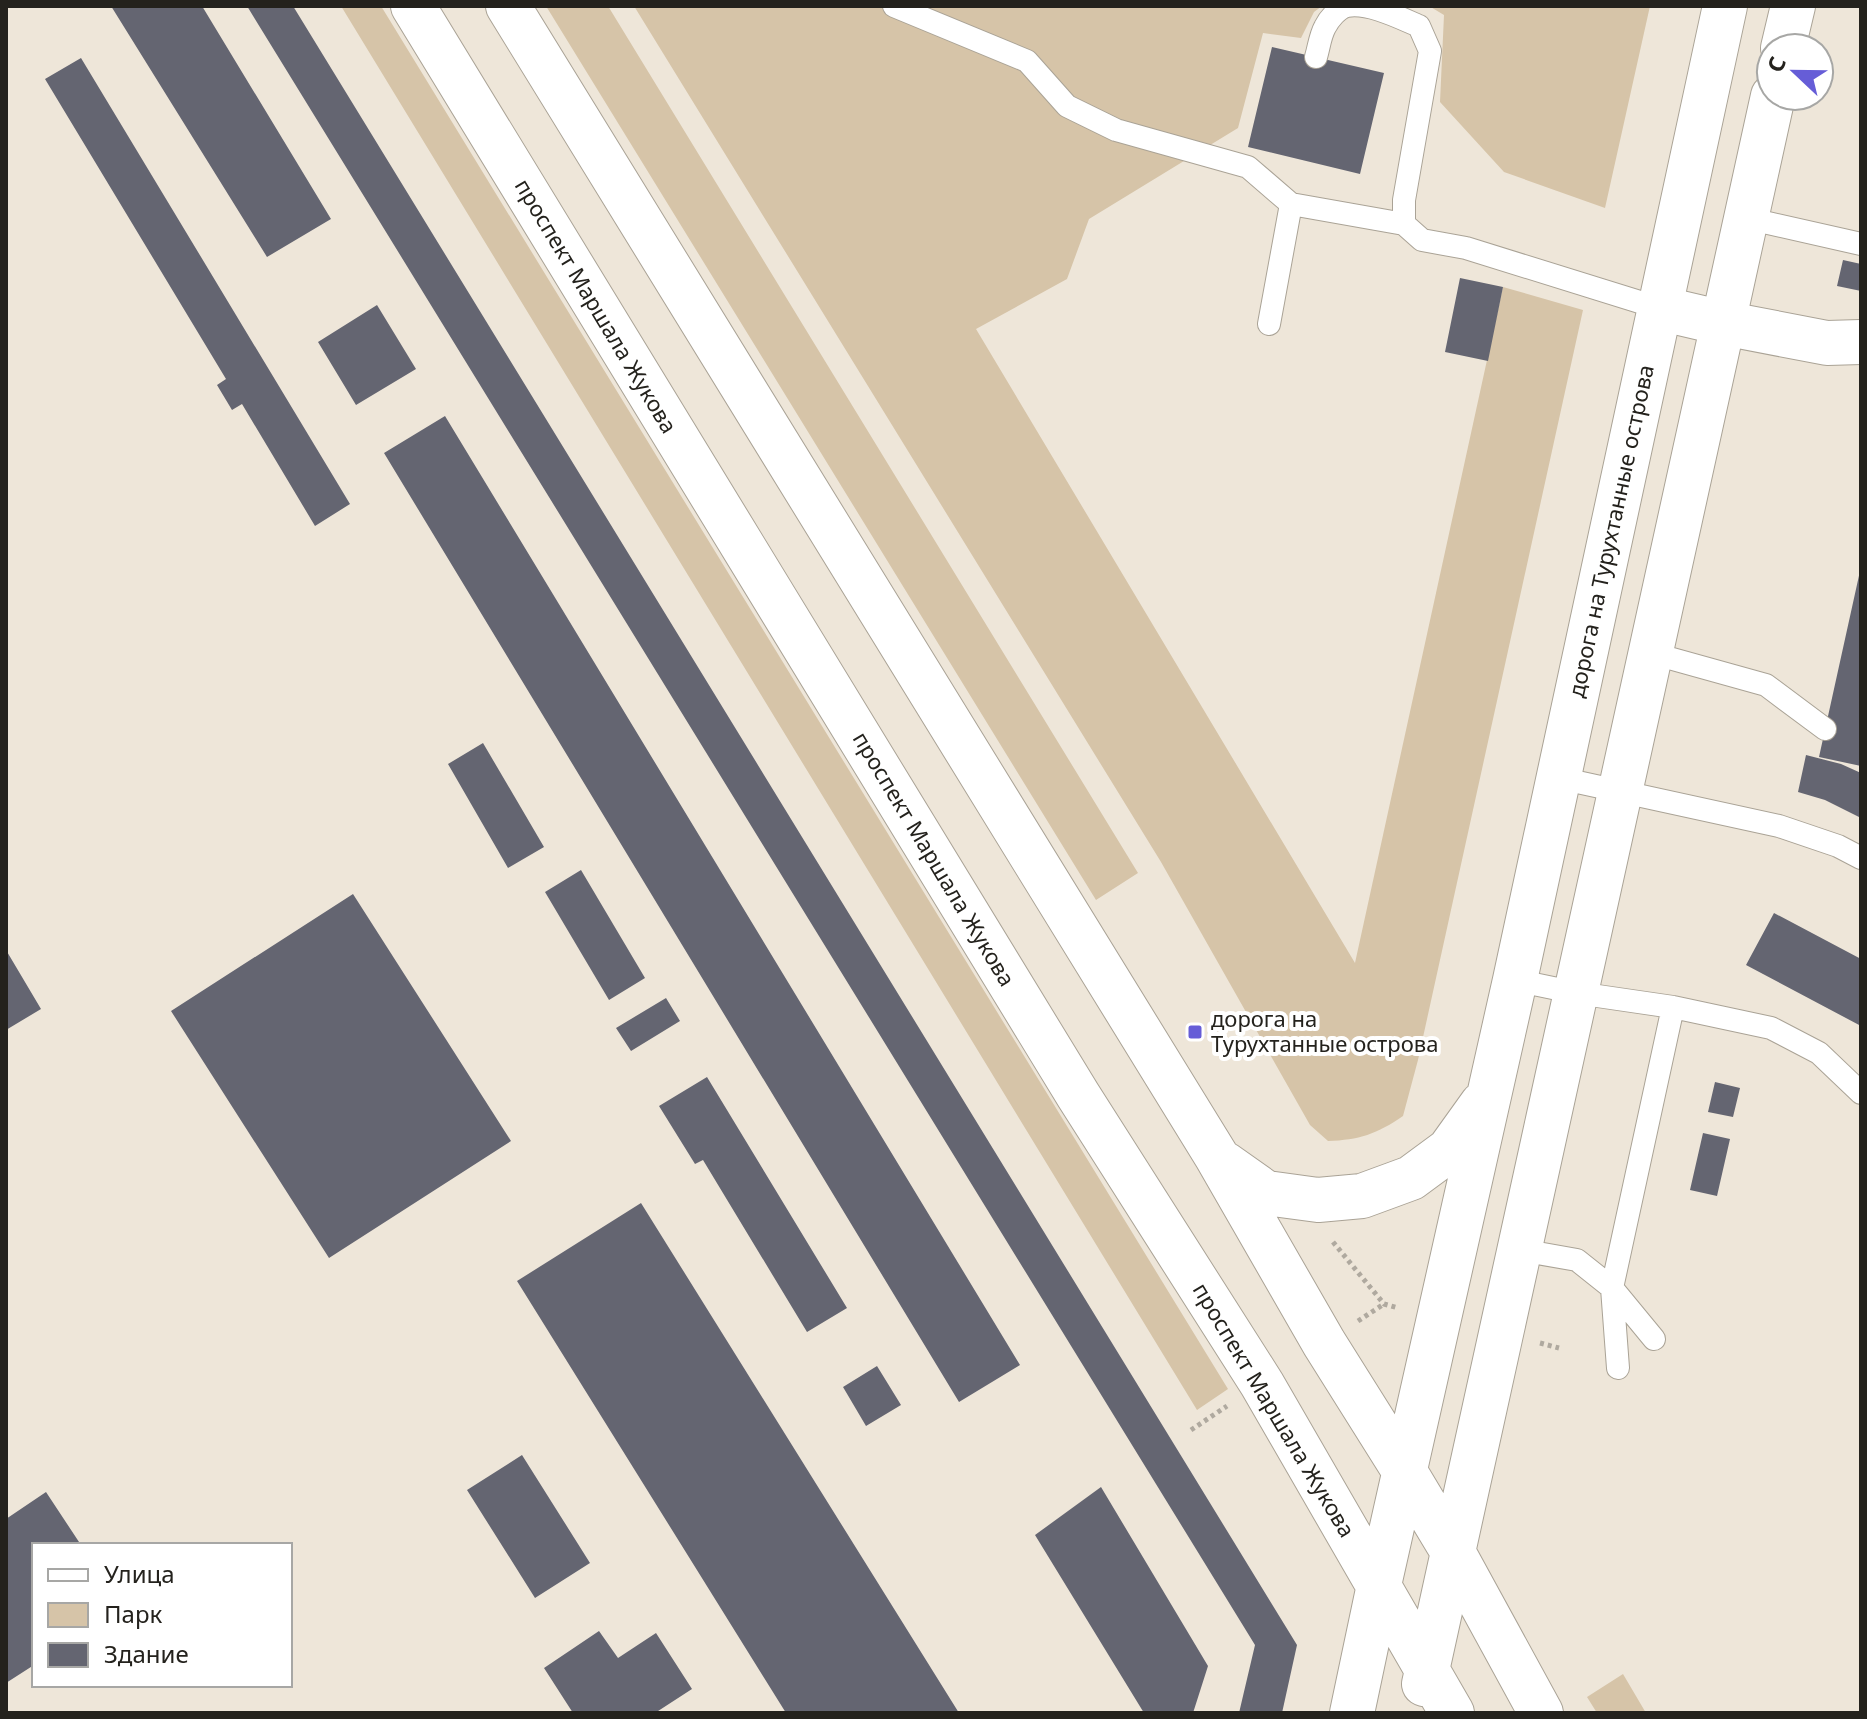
<svg xmlns="http://www.w3.org/2000/svg" width="1867" height="1719" font-family="'Noto Sans',sans-serif">
	<style>
		.green { fill: #d6c4a8 }
		.building { fill: #646571 }
		.lines { fill: none; stroke-linecap: round; stroke-linejoin: round }
		.lane-casing { stroke: #aaa396; stroke-width: 24 }
		.street-casing { stroke: #aaa396; stroke-width: 46 }
		.secondary-casing { stroke: #aaa396; stroke-width: 46 }
		.path { stroke: #afa99f; stroke-width: 5; stroke-dasharray: 4 4; stroke-linecap: butt }
		.lane { stroke: #fff; stroke-width: 22 }
		.street { stroke: #fff; stroke-width: 44 }
		.secondary { stroke: #fff; stroke-width: 44 }
		.poi-dot { fill: #665dd7; stroke: #fff; stroke-width: 3 }
		.labels { text-anchor: middle; stroke-width: 8; stroke-linejoin: round; paint-order: stroke }
		.street-label { font-size: 22px; fill: #24221d; stroke: #fff }
		.poi-label { font-size: 22px; fill: #24221d; stroke: #fff; text-anchor: start }
	</style>
	<rect width="100%" height="100%" fill="#eee6d9"/>
	<path class="green" d="M341 6H381L1228 1389 1197 1410Z
		M546 6H608L1138 873 1096 900Z
		M634 6H1322L1314 12 1301 38 1263 33 1238 128 1089 219 1067 279 976 329 1355 963 1503 287 1583 310 1418 1060 1403 1116C1377 1134 1359 1140 1328 1141L1310 1125 1161 862Z
		M1429 6H1650L1605 208 1504 172 1440 102 1444 15Z
		M1623 1674 1646 1713H1597L1587 1697Z"/>
	<path class="building" d="M111 6H202L331 219 267 257Z
		M247 6H293L1297 1645 1282 1713H1239L1255 1645Z
		M1272 47 1384 73 1360 174 1248 147Z
		M81 58 350 504 315 526 242 404 232 410 217 385 226 379 45 79Z
		M1843 260 1861 264V291L1837 286Z
		M1460 278 1503 287 1488 361 1445 352Z
		M377 305 416 369 356 405 318 342Z
		M445 416 1020 1365 959 1402 384 453Z
		M1860 571H1861V766L1819 757Z
		M483 743 544 847 508 868 448 764Z
		M1806 755 1841 764 1861 773V818L1825 800 1798 792Z
		M581 870 645 978 609 1000 545 892Z
		M353 894 511 1141 329 1258 171 1011Z
		M1774 913 1861 959V1026L1746 965Z
		M6 950 41 1009 6 1030Z
		M666 998 680 1021 631 1051 616 1028Z
		M707 1077 847 1308 807 1332 703 1160 695 1164 659 1106Z
		M1715 1082 1740 1088 1733 1117 1708 1112Z
		M1703 1133 1730 1139 1717 1196 1690 1190Z
		M641 1203 959 1713H786L517 1281Z
		M877 1366 901 1405 866 1426 843 1387Z
		M522 1455 590 1563 535 1598 467 1490Z
		M1101 1487 1208 1666 1193 1713H1144L1035 1535Z
		M46 1492 81 1545H34V1665L6 1683V1519Z
		M599 1631 618 1658 656 1633 692 1689 655 1713H573L544 1668Z"/>
	<g class="lines">
		<defs>
			<path id="lane" d="M894 6 1027 61 1067 106 1116 130 1248 167 1291 204
				M1316 57C1319 47 1320 36 1325 27 1329 19 1338 8 1347 6 1369 2 1400 18 1419 26L1430 51 1404 200V224
				M1746 218 1861 244
				M1269 324 1291 204 1404 224 1422 240 1466 248 1659 308
				M1651 653 1766 685 1825 729
				M1559 778 1779 826 1838 846 1861 858
				M1515 980 1577 993 1673 1007 1771 1028 1819 1053 1861 1093
				M1520 1250 1577 1260 1612 1288 1654 1339
				M1618 1368 1612 1288 1673 1007"/>
			<path id="street" d="M1659 308 1723 323 1827 343 1861 342"/>
			<path id="secondary" d="M413 6 1078 1095 1262 1384 1452 1713
				M508 6 1217 1157 1324 1343 1405 1472 1453 1552 1541 1713
				M1783 48 1793 6
				M1225 1164 1266 1193 1318 1200 1362 1196 1411 1178 1449 1150 1482 1104
				M1424 1684 1773 96
				M1352 1713 1379 1585 1515 980 1725 6"/>
		</defs>
		<use href="#lane" class="lane-casing"/>
		<use href="#street" class="street-casing"/>
		<use href="#secondary" class="secondary-casing"/>
		<path class="path" d="M1333 1242 1384 1304 1398 1308
			M1358 1321 1384 1304
			M1540 1343 1559 1348
			M1191 1430 1227 1406"/>
		<use href="#lane" class="lane"/>
		<use href="#street" class="street"/>
		<use href="#secondary" class="secondary"/>
	</g>
	<rect class="poi-dot" x="1187" y="1024" width="16" height="16" rx="4"/>
	<g class="labels">
		<g class="street-label">
			<text transform="translate(596 306) rotate(59)" y="8">проспект Маршала Жукова</text>
			<text transform="translate(1611 531) rotate(-78)" y="8">дорога на Турухтанные острова</text>
			<text transform="translate(934 859) rotate(59)" y="8">проспект Маршала Жукова</text>
			<text transform="translate(1274 1410) rotate(59)" y="8">проспект Маршала Жукова</text>
		</g>
		<g class="poi-label">
			<text x="1211" y="1027">дорога на<tspan x="1211" dy="25">Турухтанные острова</tspan></text>
		</g>
	</g>
	<rect width="1867" height="1719" fill="none" stroke="#24221d" stroke-width="16"/>
	<rect x="32" y="1543" width="260" height="144" fill="#ffffff" stroke="#a7a7a5" stroke-width="2"/>
	<rect x="48" y="1569" width="40" height="12" fill="#ffffff" stroke="#a7a7a5" stroke-width="2"/>
	<text x="104" y="1583" font-size="24" fill="#24221d">Улица</text>
	<rect x="48" y="1603" width="40" height="24" fill="#d6c4a8" stroke="#a7a7a5" stroke-width="2"/>
	<text x="104" y="1623" font-size="24" fill="#24221d">Парк</text>
	<rect x="48" y="1643" width="40" height="24" fill="#646571" stroke="#a7a7a5" stroke-width="2"/>
	<text x="104" y="1663" font-size="24" fill="#24221d">Здание</text>
	<g transform="translate(1795 72) rotate(292)"><circle r="38" fill="#ffffff" stroke="#a7a7a5" stroke-width="2"/>
	<path d="M0-6L14 30L0 20L-14 30Z" fill="#665dd7"/>
	<text y="-12" font-size="22" font-weight="bold" text-anchor="middle" fill="#24221d">С</text>
	</g>
</svg>
